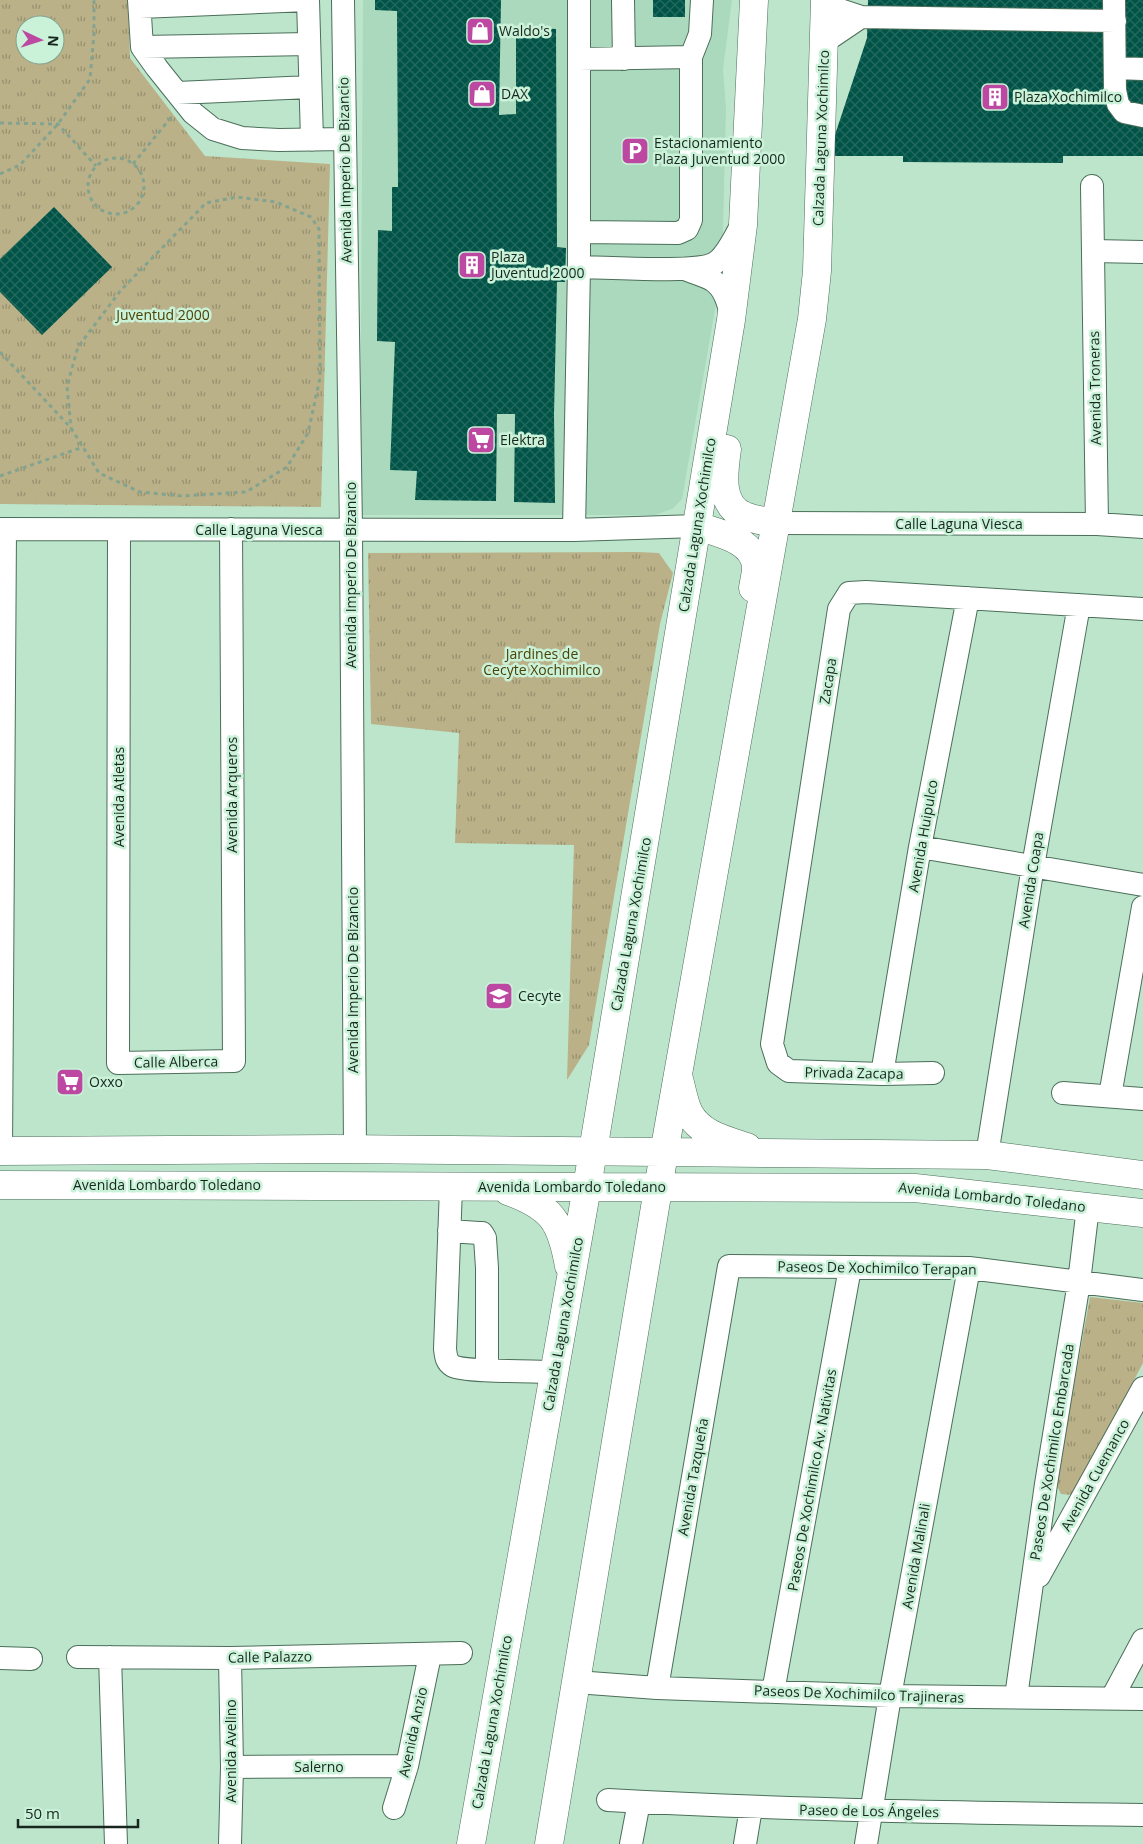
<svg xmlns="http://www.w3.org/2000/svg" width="1143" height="1844" font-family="'Open Sans',sans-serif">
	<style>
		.built { fill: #abd9bd }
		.park { fill: url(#park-tufts); fill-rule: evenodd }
		.building { fill: url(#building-cross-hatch) }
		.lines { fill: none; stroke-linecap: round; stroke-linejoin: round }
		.minor-casing { stroke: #4b6f59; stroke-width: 24 }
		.major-casing { stroke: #4b6f59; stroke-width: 29 }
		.path { stroke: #84a38f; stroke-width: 3; stroke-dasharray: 4 4; stroke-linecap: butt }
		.minor { stroke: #fff; stroke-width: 22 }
		.major { stroke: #fff; stroke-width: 28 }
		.labels { text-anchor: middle; stroke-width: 5; stroke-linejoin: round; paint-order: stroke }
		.poi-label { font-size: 14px; fill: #18271e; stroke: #caf2d9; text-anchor: start }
		.street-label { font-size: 14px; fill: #18271e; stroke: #caf2d9 }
		.park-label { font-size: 14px; fill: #4c4106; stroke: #caf2d9 }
	</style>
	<defs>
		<pattern id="park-tufts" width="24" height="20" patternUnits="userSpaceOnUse" patternTransform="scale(1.25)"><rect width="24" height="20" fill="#bab188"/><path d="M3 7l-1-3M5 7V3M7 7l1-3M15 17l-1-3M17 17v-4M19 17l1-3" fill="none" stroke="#96906f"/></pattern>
		<pattern id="building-cross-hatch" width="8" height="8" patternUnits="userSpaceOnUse" patternTransform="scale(1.25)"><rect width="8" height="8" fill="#005447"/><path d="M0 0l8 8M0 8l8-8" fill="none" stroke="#25695e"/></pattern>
	</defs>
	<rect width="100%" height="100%" fill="#bde5cc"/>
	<path class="built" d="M363 0H732L723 69 726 108 722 269 682 499 672 509 655 515H360Z"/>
	<path class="park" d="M0 0H128L130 58 205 156 330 164 321 507 0 504ZM25 25H55V55H25Z
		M638 552 659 553 673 573 660 624 589 1045 567 1080 574 845 455 843 459 733 371 724 368 553Z
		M1090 1297 1143 1303V1363L1076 1490 1072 1495 1061 1494 1056 1484Z"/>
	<path class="building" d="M375 0H501L499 115 516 114V27L556 29 557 247 566 248 565 282H557L554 414 555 503 514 502 515 414H497L496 501 415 500 417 471 390 470 395 342 377 341 378 230 392 231V187H398L397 11 375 10Z
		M653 0H685V17H653Z
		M868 0H1143V156H1063V163L903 162V156H828L867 38Z
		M54 207 112 267 42 335 0 292V259Z"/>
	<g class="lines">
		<defs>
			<path id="minor" d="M139 0 142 47 157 68 193 113 213 129 242 138 279 140 345 139
				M308 0 312 140
				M343 0 351 530 355 1150
				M623 0 624 59
				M1114 0 1115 90 1118 104 1124 112 1143 116
				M825 5 861 17 1115 21
				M140 7 308 0
				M824 42 861 17
				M142 47 309 44
				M579 59 691 57
				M1115 68 1143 69
				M177 93 310 87
				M1092 186 1097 524
				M579 232 678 233 687 229 691 220V57L700 34 702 0
				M1093 251 1143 252
				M579 267C604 267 697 274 715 263 727 256 734 237 742 225
				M685 269C694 273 704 275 712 280 724 287 730 305 731 318
				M776 523 1097 524 1143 527
				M0 529 574 530 697 526
				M119 530 118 1063 234 1061 231 529
				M574 530 579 267V0
				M920 847 1143 885
				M933 1073 882 1074 789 1071 778 1063 772 1044 839 609 849 593 866 592 1143 609
				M882 1074 920 847 968 598
				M1063 1093 1143 1099
				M1110 1096 1143 907
				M1 1151 5 529
				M987 1155 1033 866 1079 605
				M451 1187 445 1349C446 1356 446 1362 453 1366 463 1372 538 1371 555 1372
				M449 1231 479 1233H482L485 1238 487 1268V1370
				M1039 1576 1143 1388
				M78 1657 230 1658 461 1653
				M110 1657 116 1844
				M0 1658 31 1659
				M576 1682 657 1688 890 1696 1143 1699
				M657 1688 729 1266 969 1268 1143 1290
				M773 1692 850 1268
				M1016 1697 1046 1484 1079 1282 1088 1207
				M1112 1698 1143 1640
				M232 1767 407 1766
				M608 1800C786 1810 965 1813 1143 1815
				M394 1808 407 1766 430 1655
				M230 1844 232 1767 230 1658
				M631 1844 639 1802
				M745 1844 751 1808
				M866 1844 890 1696 969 1268"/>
			<path id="major" d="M727 449C724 471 718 506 745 516 754 520 766 521 776 523
				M697 526C718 533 756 540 756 568 756 574 754 581 753 588
				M679 1079C682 1090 684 1103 689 1113 701 1135 726 1140 747 1147
				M0 1151 333 1149 987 1155 1143 1175
				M0 1185 915 1188 1143 1213
				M508 1191C552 1207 561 1221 569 1266
				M471 1844 587 1187 731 320 743 225 754 0
				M549 1844 664 1153 812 319 817 271 825 0"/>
		</defs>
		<use href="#minor" class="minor-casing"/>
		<use href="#major" class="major-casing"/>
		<path class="path" d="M0 123 58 124 96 166
			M88 186a28 28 0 1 1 56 0a28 28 0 1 1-56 0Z
			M133 164 172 116
			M0 174 20 165 58 124 90 79 94 34V0
			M0 352 71 428 99 473 140 492 182 496 246 492 287 467 308 433 320 378 319 229 311 217 276 202 237 197 206 203 121 290 78 347 67 386 71 428
			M0 476 83 447"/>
		<use href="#minor" class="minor"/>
		<use href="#major" class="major"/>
	</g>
	<defs>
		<symbol id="shop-square" viewBox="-11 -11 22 22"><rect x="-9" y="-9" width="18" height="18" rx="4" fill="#bc48a2" stroke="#caf2d9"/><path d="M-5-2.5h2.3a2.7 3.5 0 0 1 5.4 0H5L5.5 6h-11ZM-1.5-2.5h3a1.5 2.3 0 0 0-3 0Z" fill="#fff"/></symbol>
		<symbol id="building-square" viewBox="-11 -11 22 22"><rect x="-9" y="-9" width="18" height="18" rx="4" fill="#bc48a2" stroke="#caf2d9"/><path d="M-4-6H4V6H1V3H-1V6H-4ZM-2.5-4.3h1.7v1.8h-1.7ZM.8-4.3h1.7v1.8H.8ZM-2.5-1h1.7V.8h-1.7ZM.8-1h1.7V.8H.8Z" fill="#fff"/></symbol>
		<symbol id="parking-square" viewBox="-11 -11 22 22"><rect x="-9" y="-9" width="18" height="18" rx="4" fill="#bc48a2" stroke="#caf2d9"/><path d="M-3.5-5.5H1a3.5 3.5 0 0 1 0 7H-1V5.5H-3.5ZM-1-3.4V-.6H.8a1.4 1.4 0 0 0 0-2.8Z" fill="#fff"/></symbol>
		<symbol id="supermarket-square" viewBox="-11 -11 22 22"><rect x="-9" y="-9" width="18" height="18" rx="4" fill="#bc48a2" stroke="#caf2d9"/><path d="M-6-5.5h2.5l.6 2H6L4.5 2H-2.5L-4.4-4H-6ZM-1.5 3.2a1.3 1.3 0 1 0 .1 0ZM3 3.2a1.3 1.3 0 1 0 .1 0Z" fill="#fff"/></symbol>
		<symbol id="school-square" viewBox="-11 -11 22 22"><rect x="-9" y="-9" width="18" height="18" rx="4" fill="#bc48a2" stroke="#caf2d9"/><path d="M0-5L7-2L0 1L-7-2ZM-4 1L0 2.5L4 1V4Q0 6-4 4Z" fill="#fff"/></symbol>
	</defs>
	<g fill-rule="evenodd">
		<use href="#shop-square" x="464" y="15" width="32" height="32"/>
		<use href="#shop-square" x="466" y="78" width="32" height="32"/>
		<use href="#building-square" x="979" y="81" width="32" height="32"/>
		<use href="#parking-square" x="619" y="135" width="32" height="32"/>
		<use href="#building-square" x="456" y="249" width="32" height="32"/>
		<use href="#supermarket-square" x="465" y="424" width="32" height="32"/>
		<use href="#school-square" x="483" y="980" width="32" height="32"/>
		<use href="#supermarket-square" x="54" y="1066" width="32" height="32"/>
	</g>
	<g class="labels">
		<g class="poi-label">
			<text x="499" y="36">Waldo's</text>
			<text x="501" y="99">DAX</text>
			<text x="1014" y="102">Plaza Xochimilco</text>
			<text x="654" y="148">Estacionamiento<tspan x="654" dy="16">Plaza Juventud 2000</tspan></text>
			<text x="491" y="262">Plaza<tspan x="491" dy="16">Juventud 2000</tspan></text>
			<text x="500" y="445">Elektra</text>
			<text x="518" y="1001">Cecyte</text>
			<text x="89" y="1087">Oxxo</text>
		</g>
		<g class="street-label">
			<text transform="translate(821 138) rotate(-88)" y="5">Calzada Laguna Xochimilco</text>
			<text transform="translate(345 170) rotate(-91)" y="5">Avenida Imperio De Bizancio</text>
			<text transform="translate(1095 388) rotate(-91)" y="5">Avenida Troneras</text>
			<text x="959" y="529">Calle Laguna Viesca</text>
			<text transform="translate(697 525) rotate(-81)" y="5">Calzada Laguna Xochimilco</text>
			<text x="259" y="535">Calle Laguna Viesca</text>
			<text transform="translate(351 575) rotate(-90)" y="5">Avenida Imperio De Bizancio</text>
			<text transform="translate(828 681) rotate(-81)" y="5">Zacapa</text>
			<text transform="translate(232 795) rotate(-90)" y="5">Avenida Arqueros</text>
			<text transform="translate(119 797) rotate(-90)" y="5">Avenida Atletas</text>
			<text transform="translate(923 836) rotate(-80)" y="5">Avenida Huipulco</text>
			<text transform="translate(1031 880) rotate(-81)" y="5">Avenida Coapa</text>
			<text transform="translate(631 924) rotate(-80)" y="5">Calzada Laguna Xochimilco</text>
			<text transform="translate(353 980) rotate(-90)" y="5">Avenida Imperio De Bizancio</text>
			<text transform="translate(176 1062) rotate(-1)" y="5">Calle Alberca</text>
			<text transform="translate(854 1073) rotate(1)" y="5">Privada Zacapa</text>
			<text x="167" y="1190">Avenida Lombardo Toledano</text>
			<text x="572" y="1192">Avenida Lombardo Toledano</text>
			<text transform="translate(992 1197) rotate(6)" y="5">Avenida Lombardo Toledano</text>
			<text transform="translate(877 1268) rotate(1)" y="5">Paseos De Xochimilco Terapan</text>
			<text transform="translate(563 1324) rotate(-80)" y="5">Calzada Laguna Xochimilco</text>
			<text transform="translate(1052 1452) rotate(-81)" y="5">Paseos De Xochimilco Embarcada</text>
			<text transform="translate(1095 1475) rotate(-61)" y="5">Avenida Cuemanco</text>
			<text transform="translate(693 1477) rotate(-80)" y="5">Avenida Tazqueña</text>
			<text transform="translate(812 1480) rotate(-80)" y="5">Paseos De Xochimilco Av. Nativitas</text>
			<text transform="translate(916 1556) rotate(-80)" y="5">Avenida Malinali</text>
			<text transform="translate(270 1657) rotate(-1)" y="5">Calle Palazzo</text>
			<text transform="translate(859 1694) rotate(2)" y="5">Paseos De Xochimilco Trajineras</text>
			<text transform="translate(492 1722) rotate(-80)" y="5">Calzada Laguna Xochimilco</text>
			<text transform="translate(413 1732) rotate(-78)" y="5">Avenida Anzio</text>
			<text transform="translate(231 1751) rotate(-90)" y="5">Avenida Avelino</text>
			<text x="319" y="1772">Salerno</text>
			<text transform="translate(869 1811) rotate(1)" y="5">Paseo de Los Ángeles</text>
		</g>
		<g class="park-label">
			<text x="163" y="320">Juventud 2000</text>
			<text x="542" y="659">Jardines de<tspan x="542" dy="16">Cecyte Xochimilco</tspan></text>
		</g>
	</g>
	<g transform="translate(40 40) rotate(94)"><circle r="24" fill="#caf2d9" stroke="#83a18e"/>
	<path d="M0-4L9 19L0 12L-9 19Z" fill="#bc48a2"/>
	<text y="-8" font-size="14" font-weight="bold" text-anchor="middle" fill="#18271e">N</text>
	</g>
	<path d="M18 1819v8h120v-8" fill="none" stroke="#18271e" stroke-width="2.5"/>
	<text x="25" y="1819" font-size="15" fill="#18271e" stroke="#caf2d9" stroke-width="4" paint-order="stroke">50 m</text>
</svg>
